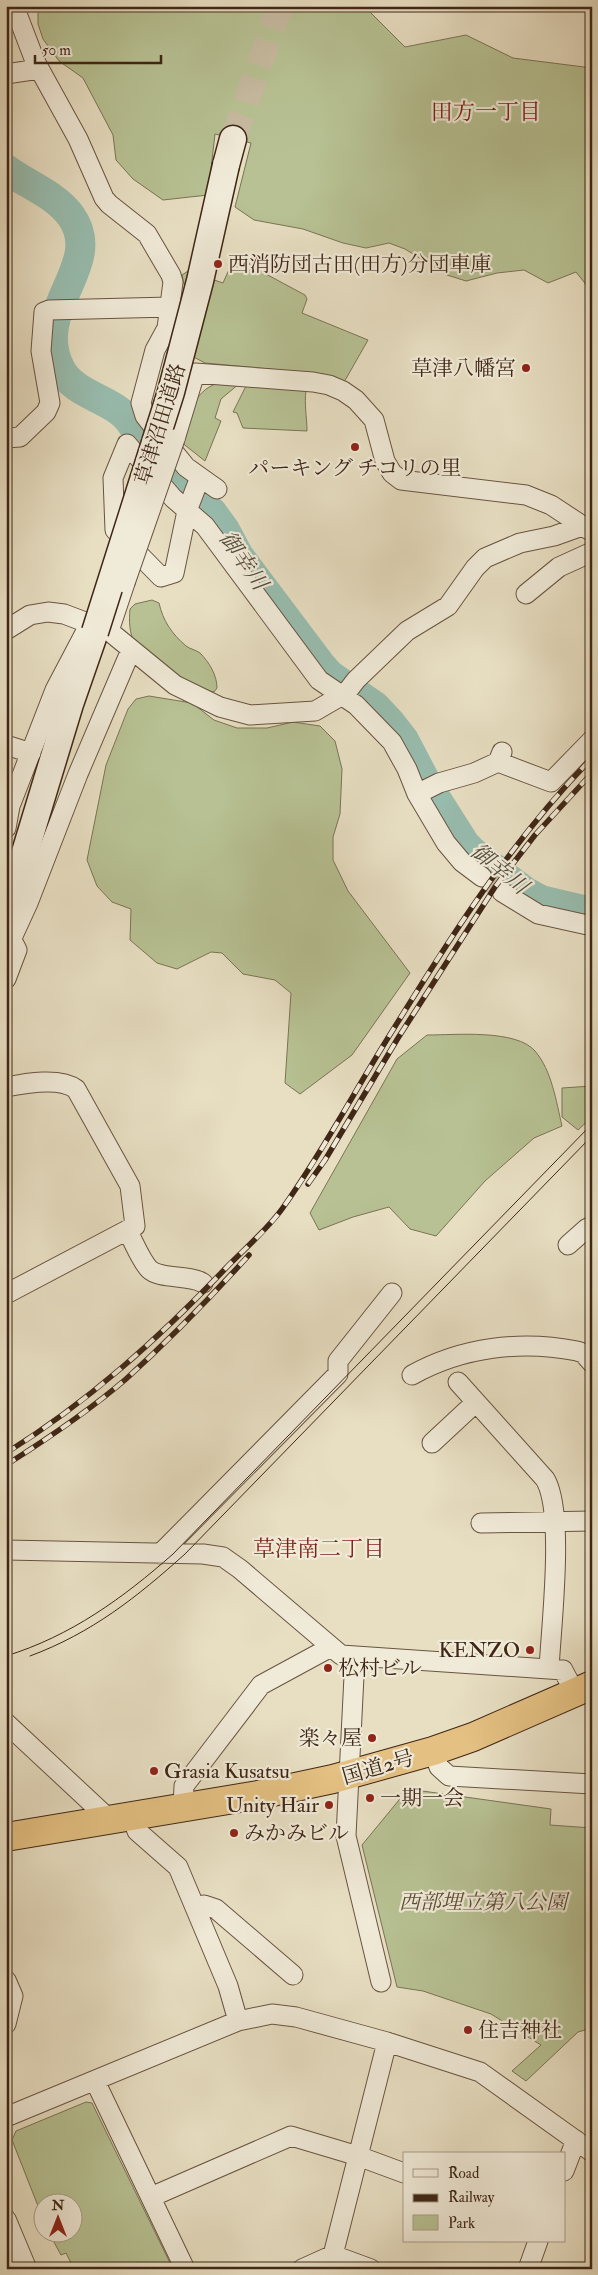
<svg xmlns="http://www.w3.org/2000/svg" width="598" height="2275" font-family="'IM FELL Double Pica','Noto Serif JP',serif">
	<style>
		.green { fill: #b7c193; stroke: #7b7454 }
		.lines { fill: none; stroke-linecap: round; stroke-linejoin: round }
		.river { stroke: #98bdaf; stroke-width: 30 }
		.street-tunnel { stroke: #c6baa0; stroke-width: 19; stroke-dasharray: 19 9; stroke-linecap: butt }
		.secondary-tunnel { stroke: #c6baa0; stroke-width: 26; stroke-dasharray: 26 13; stroke-linecap: butt }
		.street-casing { stroke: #695441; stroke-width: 21 }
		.secondary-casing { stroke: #3f2616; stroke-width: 29 }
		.highway-casing { stroke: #3f2616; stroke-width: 30 }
		.street { stroke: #f0ead8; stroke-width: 19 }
		.secondary { stroke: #f0ead8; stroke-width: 26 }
		.highway { stroke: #e4c082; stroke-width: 28 }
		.tram { stroke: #3f2616; stroke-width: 1 }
		.rail-casing { stroke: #3f2616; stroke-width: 5.5 }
		.rail { stroke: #f0ead8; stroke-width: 4; stroke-dasharray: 11; stroke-linecap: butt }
		.street-bridge-casing { stroke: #695441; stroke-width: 21; stroke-linecap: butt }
		.secondary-bridge-casing { stroke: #3f2616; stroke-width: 29; stroke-linecap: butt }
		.street-bridge { stroke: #f0ead8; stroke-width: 19 }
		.secondary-bridge { stroke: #f0ead8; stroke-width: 26 }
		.poi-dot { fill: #8f2418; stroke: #f0ead8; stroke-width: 2 }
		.labels { text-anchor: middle; stroke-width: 4.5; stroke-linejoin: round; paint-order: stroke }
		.poi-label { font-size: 21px; fill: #3f2616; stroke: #f0ead8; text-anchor: start }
		.street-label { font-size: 21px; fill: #3f2616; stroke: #f0ead8 }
		.park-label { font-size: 21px; font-style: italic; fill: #5d4d35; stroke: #f0ead8 }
		.neighbourhood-label { font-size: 22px; fill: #7a1f14; stroke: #f0ead8 }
		.water-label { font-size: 22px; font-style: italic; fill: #554c3c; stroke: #f0ead8 }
	</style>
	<rect width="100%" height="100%" fill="#e8dfc3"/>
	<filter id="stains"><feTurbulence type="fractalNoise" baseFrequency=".004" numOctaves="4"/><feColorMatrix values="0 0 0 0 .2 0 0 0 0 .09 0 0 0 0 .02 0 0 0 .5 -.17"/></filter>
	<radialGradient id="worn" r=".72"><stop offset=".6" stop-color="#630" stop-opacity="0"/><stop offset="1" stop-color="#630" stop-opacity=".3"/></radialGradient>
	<path class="green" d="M38 6H364L405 47 466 35 513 58 592 68V292L576 272 548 283 524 270 497 273 466 281 447 275 405 249 389 243 366 248 343 243 303 229 254 220 235 207 251 143 215 134 208 195 163 200 133 179 116 160 113 135 83 78 59 61 43 39 38 24Z
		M242 253 251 266 305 295 307 299 302 313 368 340 343 384 323 374 205 363 186 353V293L182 275 188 271 223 283 231 265 237 267Z
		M218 383H240L221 399 215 418 221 421 205 461 181 442C189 418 191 392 218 383Z
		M247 384 306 390C304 405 307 417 307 431L243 428 237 413 233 412Z
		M152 600 159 603C163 621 172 634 186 646 190 649 196 650 200 653 209 662 217 675 217 688L214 692C196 689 145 658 135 643 129 634 129 620 130 609L135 604Z
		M149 696 192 703 214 720 237 728H267L293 722 320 726 335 741 342 769 340 814 333 837V860L348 891 410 973 352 1055 300 1094 285 1083 291 993 275 980 243 974 222 953 211 952 177 969 157 963 130 940 131 909 112 902 97 886 87 860 106 765 128 709 136 699Z
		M427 1035C455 1035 516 1029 535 1051 552 1071 556 1101 562 1126L534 1138 485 1181 436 1236 410 1229 389 1207 353 1217 319 1230 310 1213 397 1059Z
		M592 1086V1117L578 1130 562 1117V1088Z
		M408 1789 551 1809 550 1825 592 1828V2028L578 2032 526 2081 512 2071 541 2045 491 2014 423 1991 397 1987 362 1845Z
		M86 2102 92 2103 173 2269H74L66 2253 61 2255 49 2233 72 2232V2202H42V2216L12 2140 16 2131Z"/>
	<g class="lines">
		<path class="river" d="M6 169C27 185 55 194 71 216 106 265 30 308 60 368 75 398 117 398 133 426L181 485 212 512 225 530 239 556 321 665 330 675 375 706 390 722 404 740 427 784 465 844 474 853 526 892 541 900 592 912"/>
		<path class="street-tunnel" d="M482 877 502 892"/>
		<path class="secondary-tunnel" d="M233 139 280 6"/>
		<defs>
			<path id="street" d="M14 6 35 61 78 139 104 198 109 204 147 234 171 275 173 282 167 328 155 350 141 403 145 416 156 430 186 467 200 477 187 511 174 573 161 577 115 530 113 478 127 444 173 498 205 526 319 680 356 705 392 742 407 769 417 794 446 843 462 862 482 877
				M6 74 39 69
				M6 438 20 437 46 412 50 403 41 351 44 312 49 310 170 307
				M175 439 195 373 313 382 329 385 343 391 356 400 374 420 385 461 392 473 401 480 526 495 551 505 589 530
				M200 477 217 489
				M526 594 559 567 592 552
				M6 630 30 615 48 612 64 614 109 631 175 685 220 707 250 715 315 711 346 693 356 680 407 631 448 606 475 568 485 558 520 543 554 536 582 526
				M109 631 125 583
				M6 745 31 753
				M498 762 551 782 592 740
				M417 794 439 783 474 773 498 762 502 752
				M6 828 10 806 55 690 85 633
				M502 892 538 914 592 926
				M6 951 28 903 78 774 131 650
				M6 979 17 950 14 944
				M6 1087C26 1083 60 1077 76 1089L130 1186 135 1226 6 1294
				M127 1230C134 1242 140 1259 149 1269 160 1280 189 1274 203 1283
				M568 1245 586 1229 592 1226
				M412 1375C462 1347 521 1340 577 1351L583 1353 592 1363
				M458 1382 545 1479C565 1512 551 1627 549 1669
				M432 1443 475 1403
				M481 1523 592 1521
				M6 1550 203 1554 223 1557 240 1569 341 1655 563 1670 575 1693
				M160 1554 338 1374V1361L392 1293
				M355 1656 346 1836 381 1982
				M6 1723 110 1820
				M433 1751 439 1767 449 1776 592 1784
				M183 1806 184 1786 261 1685 331 1647
				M131 1816 137 1831 178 1867 228 1986 238 2021
				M196 1907 204 1905 216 1909 293 1975
				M6 1980 13 1996 6 2024
				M95 2081 185 2269
				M6 2117 238 2021 272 2014 296 2017 387 2042 480 2072 592 2152
				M564 2171 576 2140
				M151 2197 291 2136 358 2156 404 2173
				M6 2219 27 2269
				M333 2255 387 2042
				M302 2269 333 2255 371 2269
				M528 2269 538 2241"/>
			<path id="secondary" d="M226 165 233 139
				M6 915 70 704 95 632
				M6 2265 8 2269"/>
			<path id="highway" d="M6 1837 258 1795 333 1779 433 1751 473 1737 592 1685"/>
		</defs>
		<use href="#street" class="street-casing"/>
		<use href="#secondary" class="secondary-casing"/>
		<use href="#highway" class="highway-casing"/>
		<use href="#street" class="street"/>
		<use href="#secondary" class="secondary"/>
		<use href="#highway" class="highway"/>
		<path class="tram" d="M6 1656C71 1636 123 1598 173 1554L592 1124
			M30 1656C92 1633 137 1597 185 1554L592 1136"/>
		<defs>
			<path id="rail" d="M308 1184 325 1160 398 1038 495 887 535 835 592 773
				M6 1453C88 1402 158 1339 224 1270 243 1250 266 1231 282 1209 322 1153 354 1092 391 1033 451 936 512 840 592 758
				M6 1465C47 1439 89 1411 126 1379 169 1340 210 1298 249 1255"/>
		</defs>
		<use href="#rail" class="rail-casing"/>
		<use href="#rail" class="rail"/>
		<defs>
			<path id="street-bridge" d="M125 583 175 439"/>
			<path id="secondary-bridge" d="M95 632 171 392 200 281 226 165"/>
		</defs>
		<use href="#street-bridge" class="street-bridge-casing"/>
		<use href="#secondary-bridge" class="secondary-bridge-casing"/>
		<use href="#street-bridge" class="street-bridge"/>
		<use href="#secondary-bridge" class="secondary-bridge"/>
	</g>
	<g class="poi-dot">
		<circle cx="218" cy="264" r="5"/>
		<circle cx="526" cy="368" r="5"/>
		<circle cx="355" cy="447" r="5"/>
		<circle cx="530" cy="1650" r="5"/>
		<circle cx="328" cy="1668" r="5"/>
		<circle cx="372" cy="1738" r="5"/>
		<circle cx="154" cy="1771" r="5"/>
		<circle cx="370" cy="1798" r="5"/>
		<circle cx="329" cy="1805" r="5"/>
		<circle cx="234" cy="1833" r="5"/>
		<circle cx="468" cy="2030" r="5"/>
	</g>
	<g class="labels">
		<g class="poi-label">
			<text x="228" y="271">西消防団古田(田方)分団車庫</text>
			<text x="516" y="375" text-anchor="end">草津八幡宮</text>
			<text x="355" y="475" text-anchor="middle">パーキング チコリの里</text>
			<text x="520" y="1657" text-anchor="end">KENZO</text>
			<text x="338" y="1675">松村ビル</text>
			<text x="362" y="1745" text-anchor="end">楽々屋</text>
			<text x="164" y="1778">Grasia Kusatsu</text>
			<text x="380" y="1805">一期一会</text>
			<text x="319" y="1812" text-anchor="end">Unity Hair</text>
			<text x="244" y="1840">みかみビル</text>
			<text x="478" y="2037">住吉神社</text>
		</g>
		<g class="street-label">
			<text transform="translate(160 424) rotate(-73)" y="7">草津沼田道路</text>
			<text transform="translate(378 1767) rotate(-16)" y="7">国道2号</text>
		</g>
		<g class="park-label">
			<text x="483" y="1909">西部埋立第八公園</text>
		</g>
		<g class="neighbourhood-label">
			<text x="486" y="119">田方一丁目</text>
			<text x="319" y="1556">草津南二丁目</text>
		</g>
		<g class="water-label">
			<text transform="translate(244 560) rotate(55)" y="8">御幸川</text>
			<text transform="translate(500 868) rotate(39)" y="8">御幸川</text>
		</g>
	</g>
	<rect width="598" height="2275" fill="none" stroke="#e8dfc3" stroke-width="25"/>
	<rect x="8" y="8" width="583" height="2260" fill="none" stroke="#3f2616" stroke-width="2.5"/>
	<rect x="12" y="12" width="573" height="2250" fill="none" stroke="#3f2616"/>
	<rect x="403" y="2152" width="162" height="90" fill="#f0ead8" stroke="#a99c8a"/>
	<rect x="413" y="2169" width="25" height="8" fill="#f0ead8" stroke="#a99c8a"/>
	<text x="448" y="2178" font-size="15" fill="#3f2616">Road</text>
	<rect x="413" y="2194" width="25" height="8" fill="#3f2616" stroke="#a99c8a"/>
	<text x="448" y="2202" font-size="15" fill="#3f2616">Railway</text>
	<rect x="413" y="2215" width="25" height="15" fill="#b7c193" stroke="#a99c8a"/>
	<text x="448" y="2228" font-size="15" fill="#3f2616">Park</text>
	<g transform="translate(58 2218)"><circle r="24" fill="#f0ead8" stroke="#a99c8a"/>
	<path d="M0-4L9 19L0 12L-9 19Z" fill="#8f2418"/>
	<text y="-8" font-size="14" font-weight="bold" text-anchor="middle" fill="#3f2616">N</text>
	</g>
	<path d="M35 55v8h126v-8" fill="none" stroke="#3f2616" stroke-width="2.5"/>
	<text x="42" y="55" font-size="15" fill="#3f2616" stroke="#f0ead8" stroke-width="4" paint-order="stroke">50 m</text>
	<rect width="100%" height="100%" filter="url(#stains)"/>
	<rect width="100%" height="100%" fill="url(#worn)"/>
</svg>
